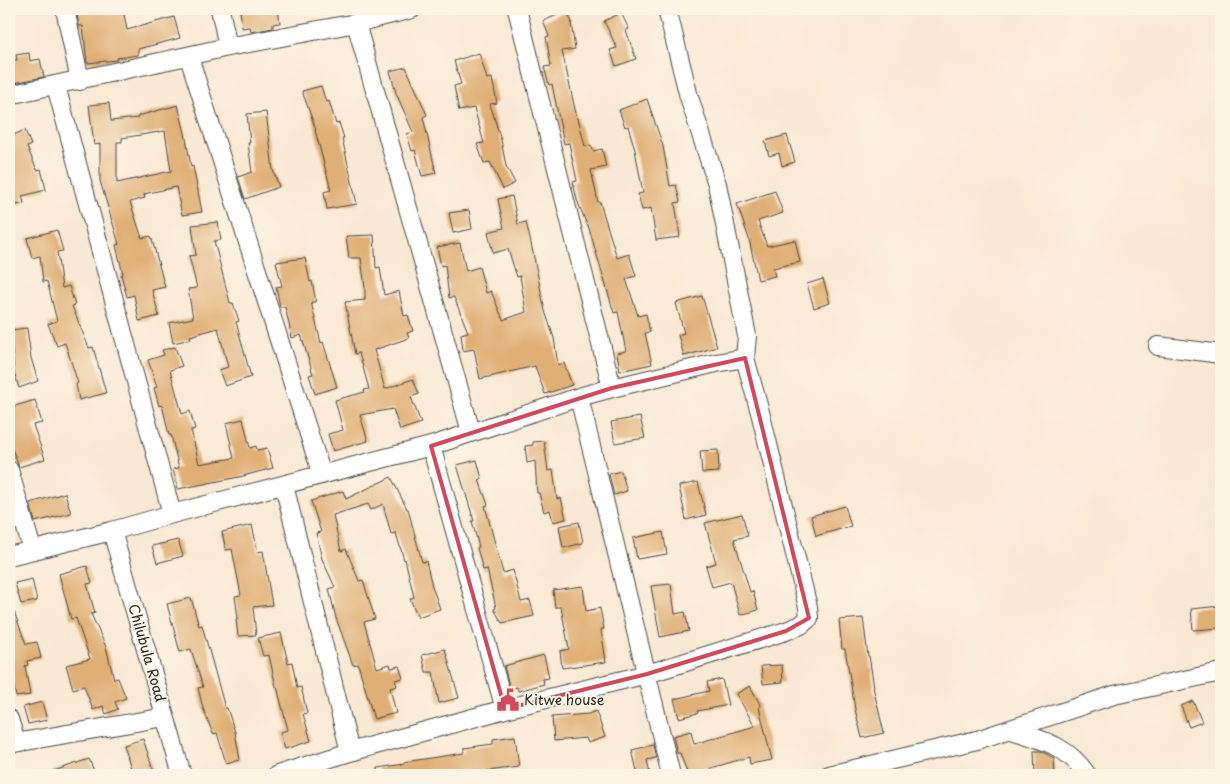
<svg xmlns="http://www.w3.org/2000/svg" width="1230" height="784" font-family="'Playpen Sans',sans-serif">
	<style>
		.building { fill: #e0af74; fill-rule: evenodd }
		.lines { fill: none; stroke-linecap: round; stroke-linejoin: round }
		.minor-casing { stroke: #4a4844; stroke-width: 20 }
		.minor { stroke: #fff; stroke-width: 18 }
		.marked { fill: none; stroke: #d1495b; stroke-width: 4; stroke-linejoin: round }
		.labels { text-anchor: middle; stroke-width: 4; stroke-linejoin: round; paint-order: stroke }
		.street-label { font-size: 14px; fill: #2b2b2b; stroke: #fcf5e5 }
		.poi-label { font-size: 14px; fill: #2b2b2b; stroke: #fcf5e5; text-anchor: start }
	</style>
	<rect width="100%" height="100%" fill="#fcf5e5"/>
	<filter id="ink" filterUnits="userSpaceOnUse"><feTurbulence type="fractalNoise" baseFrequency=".02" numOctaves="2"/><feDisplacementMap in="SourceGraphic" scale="10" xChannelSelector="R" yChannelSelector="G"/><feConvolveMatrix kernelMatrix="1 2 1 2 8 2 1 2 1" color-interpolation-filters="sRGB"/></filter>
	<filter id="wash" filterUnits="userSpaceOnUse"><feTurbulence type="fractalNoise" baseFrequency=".0096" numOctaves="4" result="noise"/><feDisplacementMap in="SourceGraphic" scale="20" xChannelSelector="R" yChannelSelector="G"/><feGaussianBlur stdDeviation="1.12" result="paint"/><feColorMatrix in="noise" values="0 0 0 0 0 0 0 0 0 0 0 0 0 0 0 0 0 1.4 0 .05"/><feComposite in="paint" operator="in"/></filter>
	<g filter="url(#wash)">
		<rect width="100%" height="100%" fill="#f9e9d4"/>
		<g id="blocks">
			<path class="building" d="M76 9H123L127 30 174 17 180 38 138 49V55L117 58V60L87 63 83 26H79Z
				M240 9H278L280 23 273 24V28L251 32 250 27 242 28Z
				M567 11 572 23H571L575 49 562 51 577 118H578L585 146 591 145 593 151 602 149 606 167 591 170 598 202H600L617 258 629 254 636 276 626 279 638 316 646 314 650 332 645 333 652 364 620 371 617 353 626 351 618 312 614 313 588 225H587L577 200 573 182 577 181 569 143 564 144 552 84 549 85 544 67 551 66 546 37 549 36 543 21Z
				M621 13 629 29 626 30 636 59 616 66 610 50 617 48 604 21Z
				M29 53 30 61 40 59 44 77 9 84V61L17 60 16 55Z
				M479 53 487 79 492 78 497 103 490 104 501 140 506 166 515 183 503 189 490 162 484 163 477 144 484 143 474 108 459 111 454 86 461 84 454 61Z
				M406 67 427 115 423 117 436 173 422 176 415 150 412 151 407 134 413 132 396 93 390 71Z
				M321 86 326 102 329 101 336 124 339 123 344 138H342L357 204 327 209 324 192 331 190 315 130H316L302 91Z
				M647 99 663 146 670 186 676 185 680 202 675 203 680 237 656 240 651 208 642 210 638 194 643 193 635 150 628 126 625 127 619 110Z
				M109 103 111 121 138 118V116L178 105 185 133 191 167 193 166 202 212 182 215 176 187 144 194 145 198 130 202 142 238 151 236 165 287 152 290 159 316 139 321 134 295 127 297 121 275 123 274 116 245 119 244 100 181V144L94 145 89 105ZM165 131 171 171 117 183V142H122V138Z
				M266 112 273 170 279 187 245 199 238 177 252 172 248 143H250L247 114Z
				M25 130 31 145 27 147 37 170 41 169 46 190 22 196 24 203 9 207V163H11L9 156V137Z
				M787 135 795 162 782 166 779 153 769 156 765 141Z
				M775 191 783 213 758 221 767 246 795 240 800 262 773 268 775 276 758 280 749 239 737 204Z
				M512 196 518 224 526 222 531 243 545 311 554 338 558 365 564 363 572 385 545 394 535 366 480 379 474 349 463 351 461 334 468 332 454 297 449 298 445 265 441 266 437 247 460 243 466 271 479 267 486 293 491 291 503 320 526 312 520 276 517 277 508 249 493 253 488 232 504 228 498 199Z
				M469 210 472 229 453 233 449 213Z
				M218 222 221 240 214 241 230 303H233L239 321 236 322 251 377 225 386 219 370 228 367 218 328 190 336 191 339 173 343 169 323 193 318 188 289 197 288 189 256 196 255 192 225Z
				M57 230 63 251 57 252 62 288 69 286 75 305 72 306 89 348 93 347 106 393 79 400 76 384 78 383 65 343 57 346 48 324 57 321 47 281 43 282 40 256 32 258 27 238Z
				M374 235 376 268 380 267 384 295 399 291 404 316 408 315 413 331 407 333 409 338 374 350 385 389 413 379 419 394 411 397 421 423 400 430 393 409 360 415 368 441 333 451 328 434 343 430 335 400 365 392 364 390 369 389 359 353 355 354 345 302 365 300V288L361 258H349L346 236Z
				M305 258 310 282 312 281 316 302H311L321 343 323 342 337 387 315 394 309 375 313 374 301 335 292 338 285 307H280L276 287 282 286 276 262Z
				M823 279 830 303 814 308 807 284Z
				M702 296 717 347 684 356 678 335 684 333 676 303Z
				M27 328 31 358 38 381 19 388 14 372 10 330Z
				M175 347 182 366 170 370 182 414 190 411 195 429 191 430 199 464 234 458 226 423 243 419 250 448 256 446 257 450 267 448 273 468 239 477 178 489 173 469 179 468 171 435H169L162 405 159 406 154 388 157 387 148 360 164 355 162 350Z
				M35 400 42 423 33 425 45 459 19 467 9 441V408Z
				M640 417 645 438 615 443 611 422Z
				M544 441 548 471 553 470 557 499 561 498 566 519 553 522 550 510 544 512 539 493H537L535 461 527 463 525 446 533 445V442Z
				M718 450 719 472 702 473 700 451Z
				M477 460 482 479 479 480 488 505 485 506 503 573 513 570 521 602 530 600 534 616 502 623 494 609 496 608 487 569 483 570 477 548 479 547 472 521H474L457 465Z
				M621 471 627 491 614 495 609 474Z
				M391 477 407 509H408L422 562 426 561 432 586 440 609 418 617 410 599 414 597 405 559 404 560 396 533 391 534 383 504 371 510 368 504 333 515 341 551 346 549 359 581 363 580 375 619 364 622 377 668 390 664 391 668 399 666 403 678 395 680 397 686 390 688 396 713 374 719 358 664 353 665 336 618 329 589 335 587 322 559 316 533 321 532 311 501 343 491 346 499Z
				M698 482 706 515 686 520 679 486Z
				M65 493 71 513 35 522 30 503Z
				M845 506 851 526 816 536 811 516Z
				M742 514 748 536 734 539 750 592 753 591 758 610 740 615 731 582 712 587 706 566 716 563 705 523Z
				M579 522 583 543 563 548 559 526Z
				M252 525 258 552 263 551 272 605 253 607 256 635 238 636 236 619 238 618 235 596 241 595 232 549 226 550 222 532Z
				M663 532 667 554 637 559 633 538Z
				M178 540 183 556 157 563 152 546Z
				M87 566 92 583 87 584 95 613 91 614 106 647 114 679 118 678 126 698 115 702 118 709 106 714 103 706 93 710 84 686 73 689 66 665 90 659 76 618 71 619 59 574Z
				M32 579 37 601 21 604 15 583Z
				M671 584 675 614 685 612 689 631 660 637 651 586Z
				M583 586 586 611 600 608 604 629H601L606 662 562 668 560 651 569 649 561 607H555L553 590Z
				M191 598 199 626 202 625 225 708H227L235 732 240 760 226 763 217 733 213 734 203 708 198 688 203 687 191 649 180 652 167 604Z
				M10 601 26 644 37 642 41 658 27 661 28 665 25 666 30 695 16 697 11 666 9 667V602Z
				M1221 606V628L1193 630 1191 609Z
				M863 618 868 656H869L874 687H873L884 733 862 738 855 709 845 649H842L839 620Z
				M281 633 288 663 292 662 297 688 301 687 307 713 303 714 311 741 285 749 280 732 288 730 277 687H276L269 655 263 656 258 638Z
				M445 649 459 698 439 703 433 672H426L422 655Z
				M544 655 549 678 543 679 544 684 518 691 517 687 510 689 504 666Z
				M782 665 783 682 763 684 761 666Z
				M722 679 728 705 697 711 698 713 679 718 674 699 709 691 707 682Z
				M750 686 761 706 759 707 772 760 750 764 749 757 711 768 713 772 704 775H688L680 753H677L673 736 691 731 694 744 755 726 736 694Z
				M1193 701 1202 722 1189 727 1181 706Z
				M42 702 47 720 28 724 23 707Z
				M596 711 605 737 588 743 586 738 554 741 552 717 588 714Z
				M515 736 519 767 487 771 488 775H468L467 772 439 775 438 771 412 775H378V768L404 764V762L464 753V748L493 744V739Z
				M143 739 154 772 144 775H133L124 745Z
				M653 745 656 758 647 760 650 775H638L632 750Z
				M1034 751H1040L1054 758 1055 775H1035Z
				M89 759 94 771 90 772 91 775H49L48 773Z"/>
		</g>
	</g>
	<g filter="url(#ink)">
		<use href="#blocks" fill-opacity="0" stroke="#4a4844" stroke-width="1"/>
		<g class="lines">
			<defs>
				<path id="minor" d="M65 9 80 81
					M220 9 228 47
					M517 9 612 388
					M356 23 471 432
					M189 57 322 475
					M56 86 172 514
					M9 95 228 47 356 23 412 9
					M1158 346 1221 354
					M579 397 671 775
					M431 446 505 709
					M9 470 32 549
					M284 485 350 752
					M112 531 182 775
					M9 556 112 531 172 514 431 446 579 397 612 388 716 363 745 358 747 336 717 184 689 97 667 9
					M9 719 16 742
					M1011 730C1043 740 1068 746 1087 775
					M9 744 165 717
					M277 775 350 752 505 709 647 674 786 631 801 625 809 618 808 607 761 416 745 358
					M829 775 977 740 1114 695 1221 672"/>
			</defs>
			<use href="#minor" class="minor-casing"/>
			<use href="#minor" class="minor"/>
		</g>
	</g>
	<path class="marked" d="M745 358 809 618 786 631 647 674 505 709 431 446 612 388Z"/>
	<defs>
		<symbol id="civic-bare" viewBox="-9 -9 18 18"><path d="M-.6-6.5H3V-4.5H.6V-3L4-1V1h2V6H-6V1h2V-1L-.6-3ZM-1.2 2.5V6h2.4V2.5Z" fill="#d1495b" stroke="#fcf5e5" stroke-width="2.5" paint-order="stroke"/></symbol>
	</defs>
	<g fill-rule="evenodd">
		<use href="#civic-bare" x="492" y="684" width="32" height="32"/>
	</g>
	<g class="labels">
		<g class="street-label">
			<text transform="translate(147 653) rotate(74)" y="5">Chilubula Road</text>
		</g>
		<g class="poi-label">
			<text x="524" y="705">Kitwe house</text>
		</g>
	</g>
	<rect width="1230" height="784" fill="none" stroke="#fcf5e5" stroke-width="30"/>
</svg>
